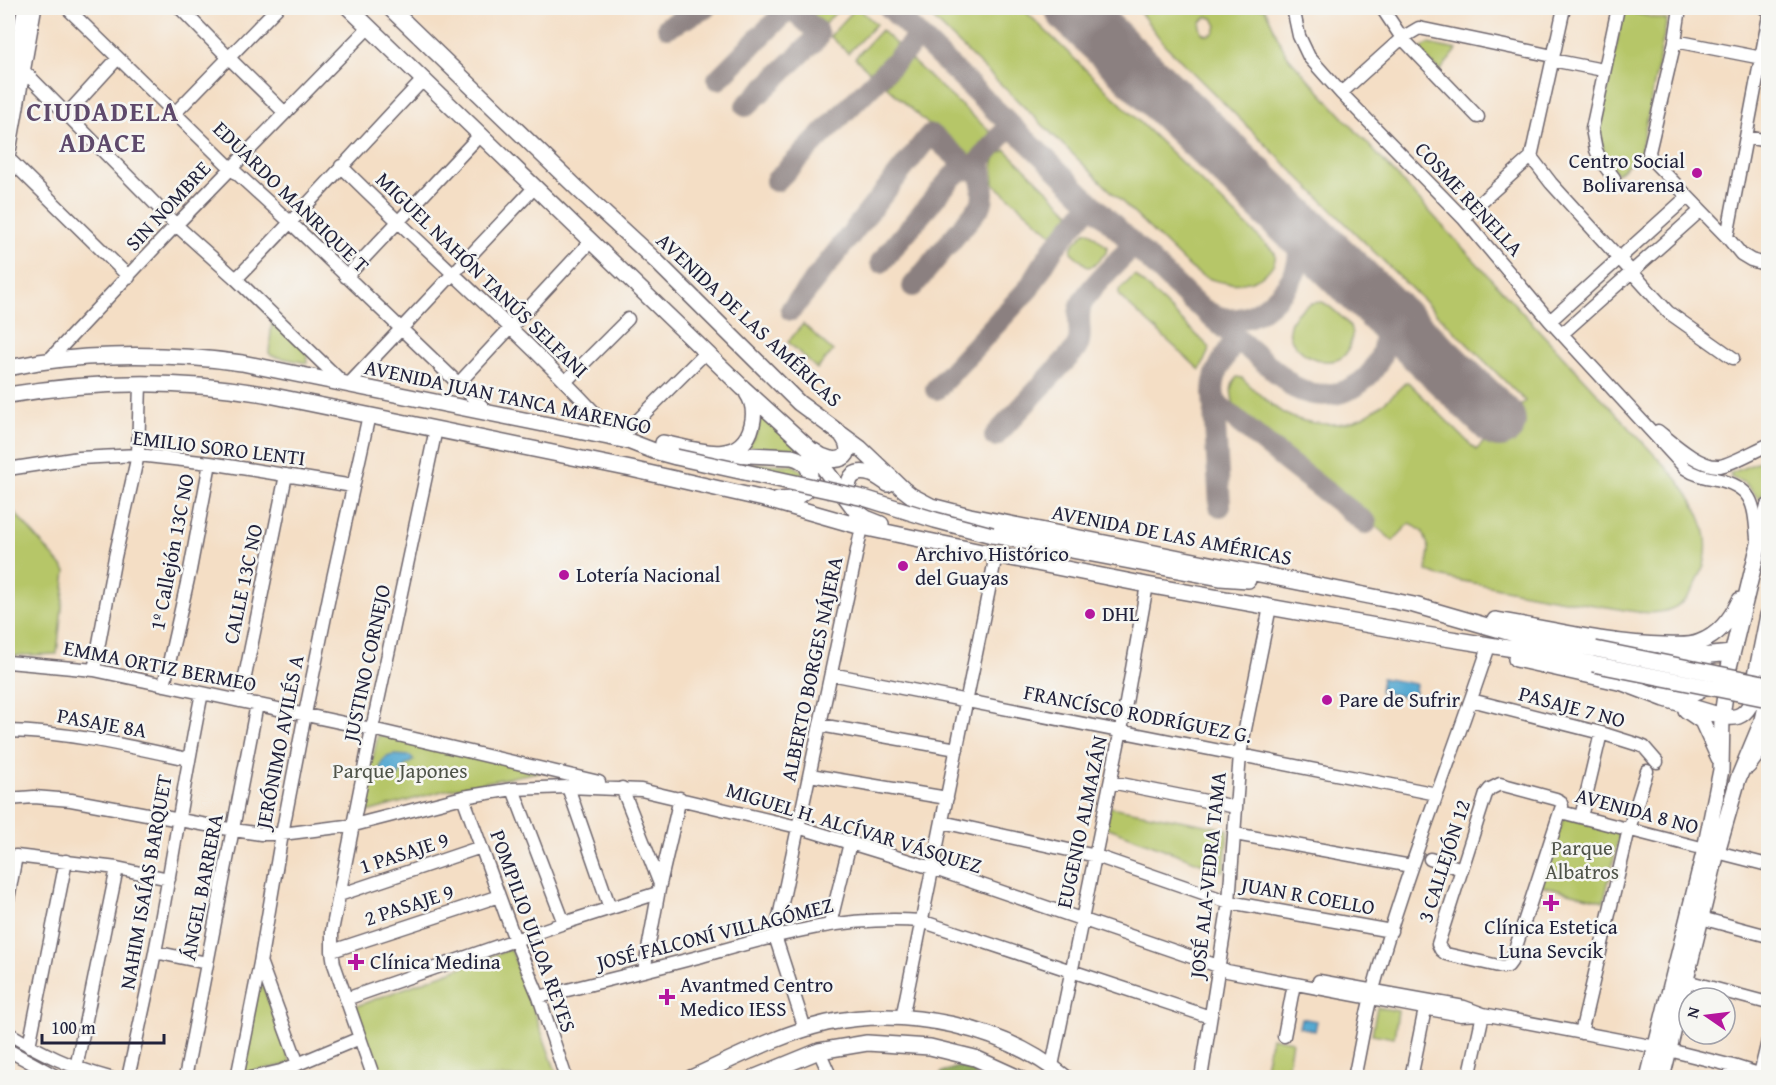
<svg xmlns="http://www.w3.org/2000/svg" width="1776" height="1085" font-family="'Gentium Book Plus',serif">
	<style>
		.green { fill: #b6c668; stroke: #6c7452; stroke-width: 1.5; fill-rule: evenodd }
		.forest { fill: #90ab5c; stroke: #59664c; stroke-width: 1.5 }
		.water { fill: #55a9d1; stroke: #3c6686; stroke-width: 1.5 }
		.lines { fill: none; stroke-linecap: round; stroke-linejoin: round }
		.taxiway { stroke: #8b8080; stroke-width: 22 }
		.runway { stroke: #8b8080; stroke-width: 54 }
		.minor-casing { stroke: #6c646b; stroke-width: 15 }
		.major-casing { stroke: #6c646b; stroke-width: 18 }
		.minor { stroke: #fff; stroke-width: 12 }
		.major { stroke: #fff; stroke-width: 15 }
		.major-bridge-casing { stroke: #6c646b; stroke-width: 18; stroke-linecap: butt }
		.major-bridge { stroke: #fff; stroke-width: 15 }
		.poi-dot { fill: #b5179e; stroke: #f6f6f2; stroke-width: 2 }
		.labels { text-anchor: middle; stroke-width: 5; stroke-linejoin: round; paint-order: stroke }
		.poi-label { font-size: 21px; fill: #22223b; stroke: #f6f6f2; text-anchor: start }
		.street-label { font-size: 21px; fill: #22223b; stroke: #f6f6f2 }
		.park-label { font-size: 21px; fill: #4e5348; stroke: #f6f6f2 }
		.district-label { font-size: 27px; font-weight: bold; letter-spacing: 1.5px; fill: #5e496b; stroke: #f6f6f2 }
	</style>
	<rect width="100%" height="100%" fill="#f6f6f2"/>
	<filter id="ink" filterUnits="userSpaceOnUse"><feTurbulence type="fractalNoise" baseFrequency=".0167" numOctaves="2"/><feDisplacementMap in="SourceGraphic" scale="12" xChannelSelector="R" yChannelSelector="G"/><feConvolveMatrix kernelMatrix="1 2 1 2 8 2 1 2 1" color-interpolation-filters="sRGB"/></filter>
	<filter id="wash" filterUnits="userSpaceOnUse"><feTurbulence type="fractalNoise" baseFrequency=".008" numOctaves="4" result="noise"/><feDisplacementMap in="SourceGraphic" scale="24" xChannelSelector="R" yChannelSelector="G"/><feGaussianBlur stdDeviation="1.35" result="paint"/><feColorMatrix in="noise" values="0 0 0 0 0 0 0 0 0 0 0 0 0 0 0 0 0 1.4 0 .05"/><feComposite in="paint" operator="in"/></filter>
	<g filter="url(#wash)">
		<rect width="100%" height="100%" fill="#f4dec5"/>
		<path class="green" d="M805 8H840L821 28 802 10Z
			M856 8H858L876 24 848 53 830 36Z
			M922 8H1022L1275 253C1277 261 1272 267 1266 273 1248 288 1223 285 1203 276 1196 273 1190 267 1184 262Z
			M1137 8H1264C1274 24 1278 44 1290 59L1496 284 1677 479C1698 507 1715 536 1702 571 1695 588 1688 602 1671 609 1651 617 1627 610 1607 607 1571 602 1535 595 1499 588 1478 583 1456 581 1436 575L1427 571 1429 548 1423 532 1410 523 1393 541 1234 405C1231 394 1229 386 1237 377L1242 378C1255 390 1269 405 1285 414 1304 424 1338 428 1358 419 1377 411 1392 396 1406 382H1408L1476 450 1525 401 1164 44ZM1207 17 1213 18 1217 26 1214 33 1208 35 1202 33 1200 27 1201 22Z
			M1623 11 1667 20 1640 154 1617 174 1604 154 1600 131Z
			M881 30 898 46 872 74 855 58Z
			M1428 44 1457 50 1440 71 1418 51Z
			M910 59 996 137 972 164 886 86Z
			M1006 150 1072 214 1054 236 994 184C993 171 990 155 1006 150Z
			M1089 231 1107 247 1106 253 1093 266 1088 267 1071 252 1072 246 1085 232Z
			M1134 276H1136L1210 348 1200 370 1119 296V290Z
			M1312 303C1315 303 1319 302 1322 302 1328 304 1346 320 1350 327 1353 332 1352 339 1350 345 1338 388 1248 335 1312 303Z
			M272 320 308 352 307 363 272 356 269 353Z
			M803 324 833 351 817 369 788 342Z
			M761 413 799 449 747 447 757 433Z
			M1765 459 1768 460C1768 471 1767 492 1759 499L1745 483 1732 478 1730 475 1731 473Z
			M738 463 793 465 802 471 804 477Z
			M8 505 66 571 57 654 8 656Z
			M378 735 548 770 446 790 360 814Z
			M1110 807 1228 829 1224 872 1106 827Z
			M1564 817 1620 832 1604 901 1541 885Z
			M511 949 558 1077H379L354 1007Z
			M260 977 291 1064 240 1074Z
			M1377 1007 1398 1011 1394 1038 1372 1034Z
			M1271 1037 1292 1041 1287 1071 1265 1067Z"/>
		<path class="forest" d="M971 1063 976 1073 975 1077 939 1078 942 1072Z"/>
		<path class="water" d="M1382 678 1416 684 1414 698 1380 692Z
			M394 755 410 756 414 760 402 768 398 777 388 781 383 780C377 770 381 756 394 755Z
			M1301 1018 1317 1021 1315 1031 1299 1027Z"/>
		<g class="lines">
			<path class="taxiway" d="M890 8 1191 300C1221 326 1249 326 1277 297 1306 268 1305 242 1280 210
				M668 27 705 8
				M1098 33 1099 8
				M718 79 781 16 787 8
				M746 106 817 38 818 35 816 30 791 8
				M776 181 919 37
				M881 262 953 176 961 171 974 168 1010 125
				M913 286 981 205C987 190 977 174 982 158
				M791 310 928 137 932 135 966 165H976
				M1208 314 1295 388C1335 408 1383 382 1385 335 1385 322 1378 308 1370 297
				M1236 338C1225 358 1206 380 1216 403L1285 460 1366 523
				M936 389 1029 288 1053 249 1091 204
				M1213 393 1220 506
				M995 436 1075 350C1085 336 1075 321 1081 305 1088 289 1121 258 1134 245"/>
			<path class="runway" d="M1072 8 1499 421"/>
		</g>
	</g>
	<g filter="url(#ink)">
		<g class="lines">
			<defs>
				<path id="minor" d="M67 8 231 168 291 223 489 413
					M180 8 229 58 285 113
					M1293 8 1299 36 1309 57 1341 93 1463 218 1550 321 1685 468C1695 475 1705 477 1716 479 1754 487 1754 505 1757 538
					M1382 8 1402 38 1478 117
					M1680 8 1675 41 1649 152 1651 159 1727 237 1741 254 1751 260 1768 265
					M1764 8 1768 9
					M1675 41 1762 58
					M1552 60 1603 70
					M24 71 176 225 236 279 343 383
					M1341 93 1402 38 1419 28 1553 56
					M8 96 24 8
					M175 113 277 8
					M66 115 118 58
					M1746 137 1768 141
					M1531 157 1551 183 1668 312 1733 358
					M8 158 129 277
					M8 160 35 8
					M341 166C433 258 532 342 619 439L706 352
					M1614 178 1601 161 1596 150 1592 129 1618 8
					M1463 218 1531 157 1564 8
					M1727 237 1768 21
					M346 277 480 135
					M236 279C300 214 360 146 423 80
					M1550 321 1687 197
					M1562 334 1700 211
					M48 361 176 225 369 27
					M565 382 628 319
					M349 384 535 187
					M458 384 591 241
					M1658 431C1673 443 1700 468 1720 466 1732 464 1756 450 1768 445
					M8 469 79 458 138 455 210 463 353 486
					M8 662 94 670 372 729 599 782
					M94 670 115 557 138 455 140 383
					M831 674 1437 794
					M164 685 190 570 210 463
					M1471 700 1601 733 1639 745 1644 747 1657 762
					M240 701 286 475
					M820 725 957 749
					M8 731C69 732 128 746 188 759
					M810 775 947 798
					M1111 782 1236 807
					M1500 784 1556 799 1560 801 1562 806 1511 962 1508 966 1503 967 1446 954 1441 950 1438 944 1486 794 1490 789Z
					M568 787 610 908
					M622 788 660 884
					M513 789 564 923
					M463 797 515 940 539 997 566 1078
					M8 799 34 797 71 800 234 830 261 834H282L354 825 463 797 513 789 568 787 641 790 798 827 932 868 1218 966 1227 971 1461 1015 1483 1014
					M1561 812 1705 849
					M1581 817 1601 733
					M942 822 1096 856 1229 902 1391 931
					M1235 834 1411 866
					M1717 852 1768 865
					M8 857 16 856 117 868 169 879
					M1430 859 1462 869
					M339 895 481 847
					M8 899 16 856
					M1701 918 1768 936
					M830 924 850 843
					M332 951 499 896
					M155 952 207 963
					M261 964 298 1064
					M644 971 660 884 680 798
					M1319 981 1464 1007 1483 1014 1656 1047
					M1686 981 1768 1003
					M539 997C592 984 645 971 698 957 774 936 841 915 921 921L1210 1017
					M346 999 564 923 658 893
					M902 1018 996 555
					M805 1029 775 936 862 527
					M8 1033C43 1054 70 1067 110 1078
					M1581 1033 1629 829 1647 771
					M1284 1036 1294 984
					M29 1046 66 861
					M8 1050 59 1078
					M1669 1050 1733 1066 1768 1077
					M819 1051 831 1078
					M1052 1066 1122 725 1147 585
					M76 1068 117 868
					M1760 1074 1768 1041
					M128 1078C137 1036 147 994 155 952 172 866 184 779 202 693
					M185 1078 257 704
					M237 1078 260 963 282 834 305 714 330 592 369 415
					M250 1078 281 1071 360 1038
					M374 1078 334 964 332 951V931L372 729 436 429
					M1201 1078 1229 902 1240 754 1270 607
					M1354 1078C1360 1051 1364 1023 1371 997 1402 880 1449 767 1487 652
					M1411 1078 1425 1009
					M1469 1078 1483 1014
					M1729 1078 1733 1066"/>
				<path id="major" d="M349 8 743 388 809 448 856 511 866 518 881 524
					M390 8 578 189 656 261 799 403 860 448 903 489 912 496 931 506 970 516 1414 605 1518 635 1595 649
					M8 368C18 366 29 364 39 362 106 353 176 354 242 363L628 441 654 451 676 457
					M8 395C93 381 178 379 264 394L631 469 764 499 862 527 996 555 1147 585 1426 635 1514 649 1593 664
					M663 443C693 449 741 469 752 425 755 413 754 403 747 393
					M814 451C835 468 860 458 841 434
					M726 454 792 457C809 461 814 474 807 490L793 499 778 500
					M853 503C844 486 848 467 871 474 877 476 883 481 888 484
					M992 535 1220 578 1248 580
					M1495 620C1551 629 1607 644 1664 645 1676 645 1689 647 1700 642 1719 635 1732 617 1740 600
					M1666 652C1676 654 1689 654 1698 659 1712 667 1710 688 1695 693 1687 697 1675 692 1667 690
					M1691 657 1732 653
					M1516 659 1623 683 1665 699 1722 716C1735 719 1743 717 1750 705L1768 615
					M1686 710 1702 721 1719 758
					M1748 766 1756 755 1768 744
					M691 1078C735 1058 780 1034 827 1023 906 1006 1003 1026 1066 1078
					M753 1078 819 1051 867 1043 930 1047 975 1058 1019 1078
					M1648 1078 1705 849 1721 770 1722 716 1729 667 1768 507
					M1662 1078 1717 852 1738 779 1761 724 1768 694"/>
			</defs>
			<use href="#minor" class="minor-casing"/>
			<use href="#major" class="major-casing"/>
			<use href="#minor" class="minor"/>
			<use href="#major" class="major"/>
			<defs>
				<path id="major-bridge" d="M676 457 864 498 935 520 992 535
					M1595 649 1768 684
					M1593 664 1768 699"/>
			</defs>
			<use href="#major-bridge" class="major-bridge-casing"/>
			<use href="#major-bridge" class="major-bridge"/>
		</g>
	</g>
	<g class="poi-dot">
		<circle cx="1697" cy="173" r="6"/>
		<circle cx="903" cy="566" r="6"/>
		<circle cx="564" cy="575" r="6"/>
		<circle cx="1090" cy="614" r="6"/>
		<circle cx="1327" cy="700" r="6"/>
		<path d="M1548 894h6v6h6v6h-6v6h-6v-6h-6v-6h6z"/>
		<path d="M353 953h6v6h6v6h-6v6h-6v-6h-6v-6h6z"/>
		<path d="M664 988h6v6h6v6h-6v6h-6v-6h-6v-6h6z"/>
	</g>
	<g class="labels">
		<g class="poi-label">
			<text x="1685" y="168" text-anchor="end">Centro Social<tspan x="1685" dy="24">Bolivarensa</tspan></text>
			<text x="915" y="561">Archivo Histórico<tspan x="915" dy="24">del Guayas</tspan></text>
			<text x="576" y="582">Lotería Nacional</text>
			<text x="1102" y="621">DHL</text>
			<text x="1339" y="707">Pare de Sufrir</text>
			<text x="1551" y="934" text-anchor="middle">Clínica Estetica<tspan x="1551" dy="24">Luna Sevcik</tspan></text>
			<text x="370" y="969">Clínica Medina</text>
			<text x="680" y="992">Avantmed Centro<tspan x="680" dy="24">Medico IESS</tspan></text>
		</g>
		<g class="street-label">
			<text transform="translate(291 197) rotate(44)" y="7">EDUARDO MANRIQUE T</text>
			<text transform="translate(1469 199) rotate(47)" y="7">COSME RENELLA</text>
			<text transform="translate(168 206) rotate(-47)" y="7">SIN NOMBRE</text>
			<text transform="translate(482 275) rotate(44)" y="7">MIGUEL NAHÓN TANÚS SELFANI</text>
			<text transform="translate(749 320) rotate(43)" y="7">AVENIDA DE LAS AMÉRICAS</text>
			<text transform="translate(508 397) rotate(12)" y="7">AVENIDA JUAN TANCA MARENGO</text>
			<text transform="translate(219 448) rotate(7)" y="7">EMILIO SORO LENTI</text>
			<text transform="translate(1172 535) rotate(11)" y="7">AVENIDA DE LAS AMÉRICAS</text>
			<text transform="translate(172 552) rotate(-79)" y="7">1º Callejón 13C NO</text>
			<text transform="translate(243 584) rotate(-78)" y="7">CALLE 13C NO</text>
			<text transform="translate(367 663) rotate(-78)" y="7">JUSTINO CORNEJO</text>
			<text transform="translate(160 666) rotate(11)" y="7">EMMA ORTIZ BERMEO</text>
			<text transform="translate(812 669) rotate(-78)" y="7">ALBERTO BORGES NÁJERA</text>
			<text transform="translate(1572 707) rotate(15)" y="7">PASAJE 7 NO</text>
			<text transform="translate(1138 714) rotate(11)" y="7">FRANCÍSCO RODRÍGUEZ G.</text>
			<text transform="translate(102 723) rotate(10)" y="7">PASAJE 8A</text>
			<text transform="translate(280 742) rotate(-79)" y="7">JERÓNIMO AVILÉS A</text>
			<text transform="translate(1637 811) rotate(15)" y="7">AVENIDA 8 NO</text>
			<text transform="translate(1082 822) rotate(-78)" y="7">EUGENIO ALMAZÁN</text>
			<text transform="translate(854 828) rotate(17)" y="7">MIGUEL H. ALCÍVAR VÁSQUEZ</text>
			<text transform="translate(404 853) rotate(-18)" y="7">1 PASAJE 9</text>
			<text transform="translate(1444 861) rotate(-72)" y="7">3 CALLEJÓN 12</text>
			<text transform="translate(1208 875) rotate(-84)" y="7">JOSÉ ALA-VEDRA TAMA</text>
			<text transform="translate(146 882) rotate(-80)" y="7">NAHIM ISAÍAS BARQUET</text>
			<text transform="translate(202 887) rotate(-79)" y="7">ÁNGEL BARRERA</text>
			<text transform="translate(1308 896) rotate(10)" y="7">JUAN R COELLO</text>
			<text transform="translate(409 905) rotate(-18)" y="7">2 PASAJE 9</text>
			<text transform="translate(533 931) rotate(70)" y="7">POMPILIO ULLOA REYES</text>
			<text transform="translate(715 934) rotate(-14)" y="7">JOSÉ FALCONÍ VILLAGÓMEZ</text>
		</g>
		<g class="park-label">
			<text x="400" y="778">Parque Japones</text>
			<text x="1582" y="855">Parque<tspan x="1582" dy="24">Albatros</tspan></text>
		</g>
		<g class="district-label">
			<text x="103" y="121">CIUDADELA<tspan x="103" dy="31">ADACE</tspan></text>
		</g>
	</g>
	<rect width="1776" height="1085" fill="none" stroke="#f6f6f2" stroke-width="30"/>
	<g transform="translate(1707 1016) rotate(284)"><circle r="28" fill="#f6f6f2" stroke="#a1a1a9" stroke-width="1.5"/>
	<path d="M0-4.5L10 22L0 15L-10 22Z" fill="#b5179e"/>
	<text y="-9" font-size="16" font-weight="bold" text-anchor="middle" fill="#22223b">N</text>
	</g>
	<path d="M42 1034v9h122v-9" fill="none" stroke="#22223b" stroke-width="3"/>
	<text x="51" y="1034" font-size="18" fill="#22223b" stroke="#f6f6f2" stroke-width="4.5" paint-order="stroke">100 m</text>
</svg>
